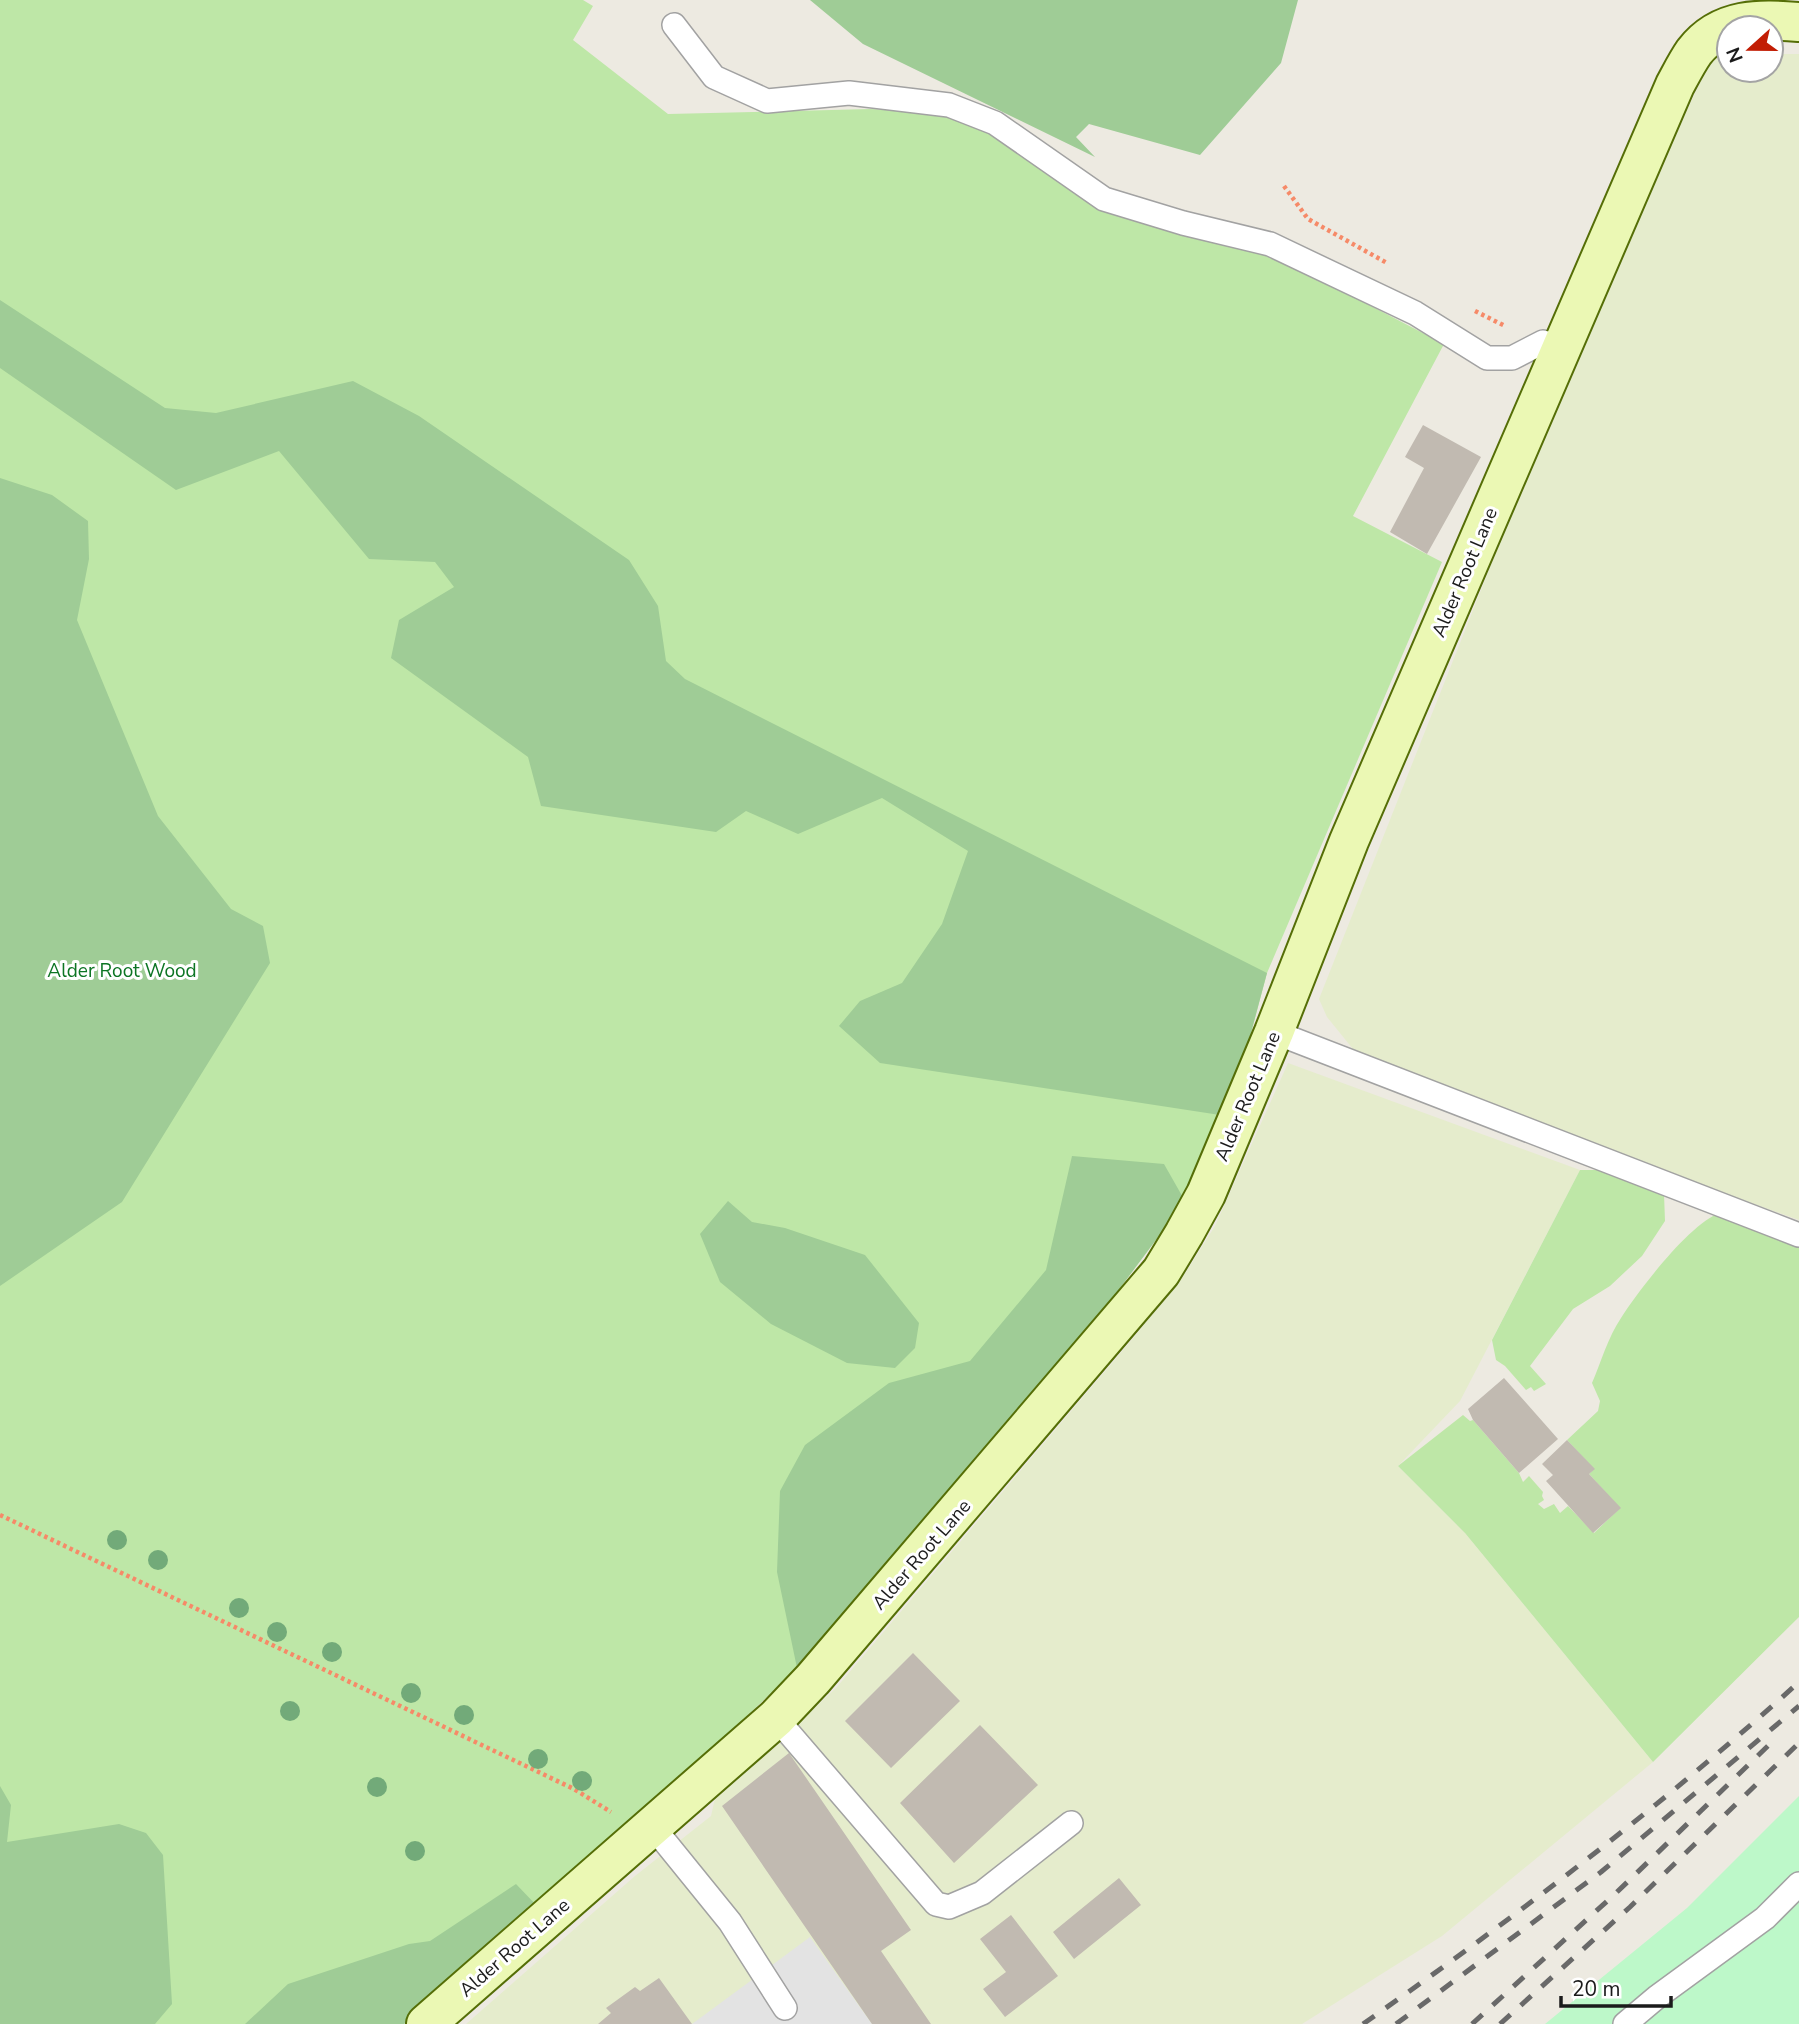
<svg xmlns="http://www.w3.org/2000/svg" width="1799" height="2024" font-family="'Nunito Sans',sans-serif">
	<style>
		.farmland { fill: #e5eccc }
		.grass { fill: #bee7a7 }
		.forest { fill: #9fcc96 }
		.park { fill: #bdf8c9 }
		.parking { fill: #e3e3e3 }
		.building { fill: #c1bab1 }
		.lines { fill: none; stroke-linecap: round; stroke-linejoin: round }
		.lane-casing { stroke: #a2a2a2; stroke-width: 26 }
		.secondary-casing { stroke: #556e07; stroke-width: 42 }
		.path { stroke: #f68a68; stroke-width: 4.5; stroke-dasharray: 3.5 3.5; stroke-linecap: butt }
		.lane { stroke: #fff; stroke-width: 23 }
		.secondary { stroke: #ebf8b4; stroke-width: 38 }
		.rail { stroke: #696969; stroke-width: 5; stroke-dasharray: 14 14; stroke-linecap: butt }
		.tree { fill: #72aa79 }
		.labels { text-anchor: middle; stroke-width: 6; stroke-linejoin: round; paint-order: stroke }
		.street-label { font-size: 19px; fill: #1b1b1b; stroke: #fff }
		.park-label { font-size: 19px; fill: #0d7524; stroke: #fff }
	</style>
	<rect width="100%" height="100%" fill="#edeae1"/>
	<path class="farmland" d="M1771 54H1799V1220L1534 1125 1357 1054 1327 1017 1319 999 1586 325 1713 55H1729V70H1771Z
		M1288 1063 1580 1170 1460 1401 1398 1466 1465 1533 1653 1762 1442 1936 1302 2024H466L635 1876 711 1816 716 1794 769 1750 836 1688 1135 1336 1186 1272 1215 1226Z"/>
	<path class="grass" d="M0 0H583L593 6 573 40 668 114 871 109 954 114 1019 146 1076 190 1273 255 1444 344 1353 516 1442 562 1267 973 1248 1044 1185 1201 1117 1292 797 1668 719 1743 404 2024H0Z
		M1580 1170H1610L1664 1194 1665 1221 1642 1256 1610 1286 1573 1309 1530 1366 1546 1384 1534 1391 1531 1387 1526 1390 1505 1366 1496 1360 1492 1340Z
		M1720 1213 1799 1240V1617L1653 1762 1465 1533 1398 1466 1463 1415 1470 1421 1473 1420 1519 1473 1523 1482 1529 1476 1543 1492 1542 1496 1544 1500 1538 1504 1544 1509 1554 1504 1560 1513 1568 1506 1594 1533 1620 1508 1589 1474 1594 1469 1567 1440 1598 1411 1600 1401 1592 1383C1601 1362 1608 1337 1621 1318 1638 1291 1691 1222 1720 1213Z"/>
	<path class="forest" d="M810 0H1298L1281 63 1200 155 1089 124 1076 137 1095 157 863 44Z
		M0 300 165 408 216 413 353 381 419 416 629 560 658 606 666 661 685 679 1267 973 1248 1044 1220 1115 880 1063 839 1026 860 1001 902 983 942 924 968 851 882 798 798 834 746 811 716 832 541 806 528 757 391 658 399 620 454 587 435 562 369 559 279 451 176 490 0 368Z
		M0 478 52 495 88 521 89 559 77 620 158 816 231 909 263 926 270 963 122 1202 0 1286Z
		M1072 1156 1164 1164 1185 1201 1117 1292 797 1668 777 1572 780 1491 805 1445 889 1383 970 1361 1046 1270Z
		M728 1201 752 1222 785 1228 865 1255 919 1323 915 1348 895 1368 847 1363 771 1324 720 1282 700 1234Z
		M0 1786 11 1805 7 1842 119 1824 146 1833 163 1855 172 2004 155 2024H0Z
		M516 1884 539 1908 404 2024H245L288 1984 409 1944 430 1941Z"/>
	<path class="park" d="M1799 1796V2024H1545L1687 1908Z"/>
	<path class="parking" d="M810 1937 872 2024H692Z"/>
	<path class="building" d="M1423 425 1481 457 1427 554 1390 532 1424 468 1405 457Z
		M1504 1378 1558 1439 1519 1473 1473 1420 1468 1409Z
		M1567 1440 1595 1469 1589 1474 1621 1508 1593 1533 1546 1481 1553 1475 1542 1464Z
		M913 1653 960 1701 891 1768 845 1721Z
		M980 1725 1038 1785 954 1863 900 1803Z
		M789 1753 911 1930 881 1951 931 2024H872L722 1806Z
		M1119 1878 1141 1905 1074 1959 1053 1932Z
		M1011 1915 1058 1976 1005 2017 983 1989 1006 1972 980 1939Z
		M659 1978 692 2024H598L611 2013 606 2008 635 1987 640 1991Z"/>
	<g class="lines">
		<defs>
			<path id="lane" d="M674 25 714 77 767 101 849 93 949 105 995 123 1104 199 1183 223 1270 244 1415 313 1487 358H1512L1543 342 1560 349
				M1274 1032 1799 1235
				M776 1718 936 1904 949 1907 982 1893 1071 1823
				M653 1827 730 1922 785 2008
				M1625 2024 1657 1997 1765 1918 1799 1884"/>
			<path id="secondary" d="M426 2024 776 1718 813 1679 1161 1272 1184 1234 1206 1194 1274 1032 1349 841 1675 85C1681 74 1687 62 1694 52 1721 17 1760 19 1799 22"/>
		</defs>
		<use href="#lane" class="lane-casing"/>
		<use href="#secondary" class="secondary-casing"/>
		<path class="path" d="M1284 186 1308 219 1387 263
			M1475 311 1505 326
			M0 1515 574 1789 611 1812"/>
		<use href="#lane" class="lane"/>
		<use href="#secondary" class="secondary"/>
		<path class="rail" d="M1363 2024C1514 1918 1662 1806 1799 1682
			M1396 2024 1601 1872 1799 1706
			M1472 2024 1616 1893 1773 1741
			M1500 2024 1630 1907 1799 1743"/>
	</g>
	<g class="tree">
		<circle cx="117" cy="1540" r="10"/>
		<circle cx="158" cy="1560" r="10"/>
		<circle cx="239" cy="1608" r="10"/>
		<circle cx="277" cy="1632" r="10"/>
		<circle cx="332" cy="1652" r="10"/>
		<circle cx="411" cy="1693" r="10"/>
		<circle cx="290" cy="1711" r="10"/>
		<circle cx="464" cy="1715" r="10"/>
		<circle cx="538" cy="1759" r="10"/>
		<circle cx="582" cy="1781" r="10"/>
		<circle cx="377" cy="1787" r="10"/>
		<circle cx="415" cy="1851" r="10"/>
	</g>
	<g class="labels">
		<g class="street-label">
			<text transform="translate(1464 572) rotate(-67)" y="7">Alder Root Lane</text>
			<text transform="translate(1247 1096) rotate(-67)" y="7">Alder Root Lane</text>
			<text transform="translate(921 1554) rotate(-49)" y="7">Alder Root Lane</text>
			<text transform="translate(514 1947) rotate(-41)" y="7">Alder Root Lane</text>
		</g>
		<g class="park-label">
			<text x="122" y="977">Alder Root Wood</text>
		</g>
	</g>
	<g transform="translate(1750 49) rotate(249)"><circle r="33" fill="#ffffff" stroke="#a4a4a4" stroke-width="2"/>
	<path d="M0-5L12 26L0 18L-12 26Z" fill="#c21d04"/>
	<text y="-10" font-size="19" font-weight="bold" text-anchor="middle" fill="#1b1b1b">N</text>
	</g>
	<path d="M1561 1996v10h110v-10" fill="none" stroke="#1b1b1b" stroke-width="3.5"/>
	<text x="1572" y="1996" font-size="21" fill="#1b1b1b" stroke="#ffffff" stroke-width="5" paint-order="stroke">20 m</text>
</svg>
